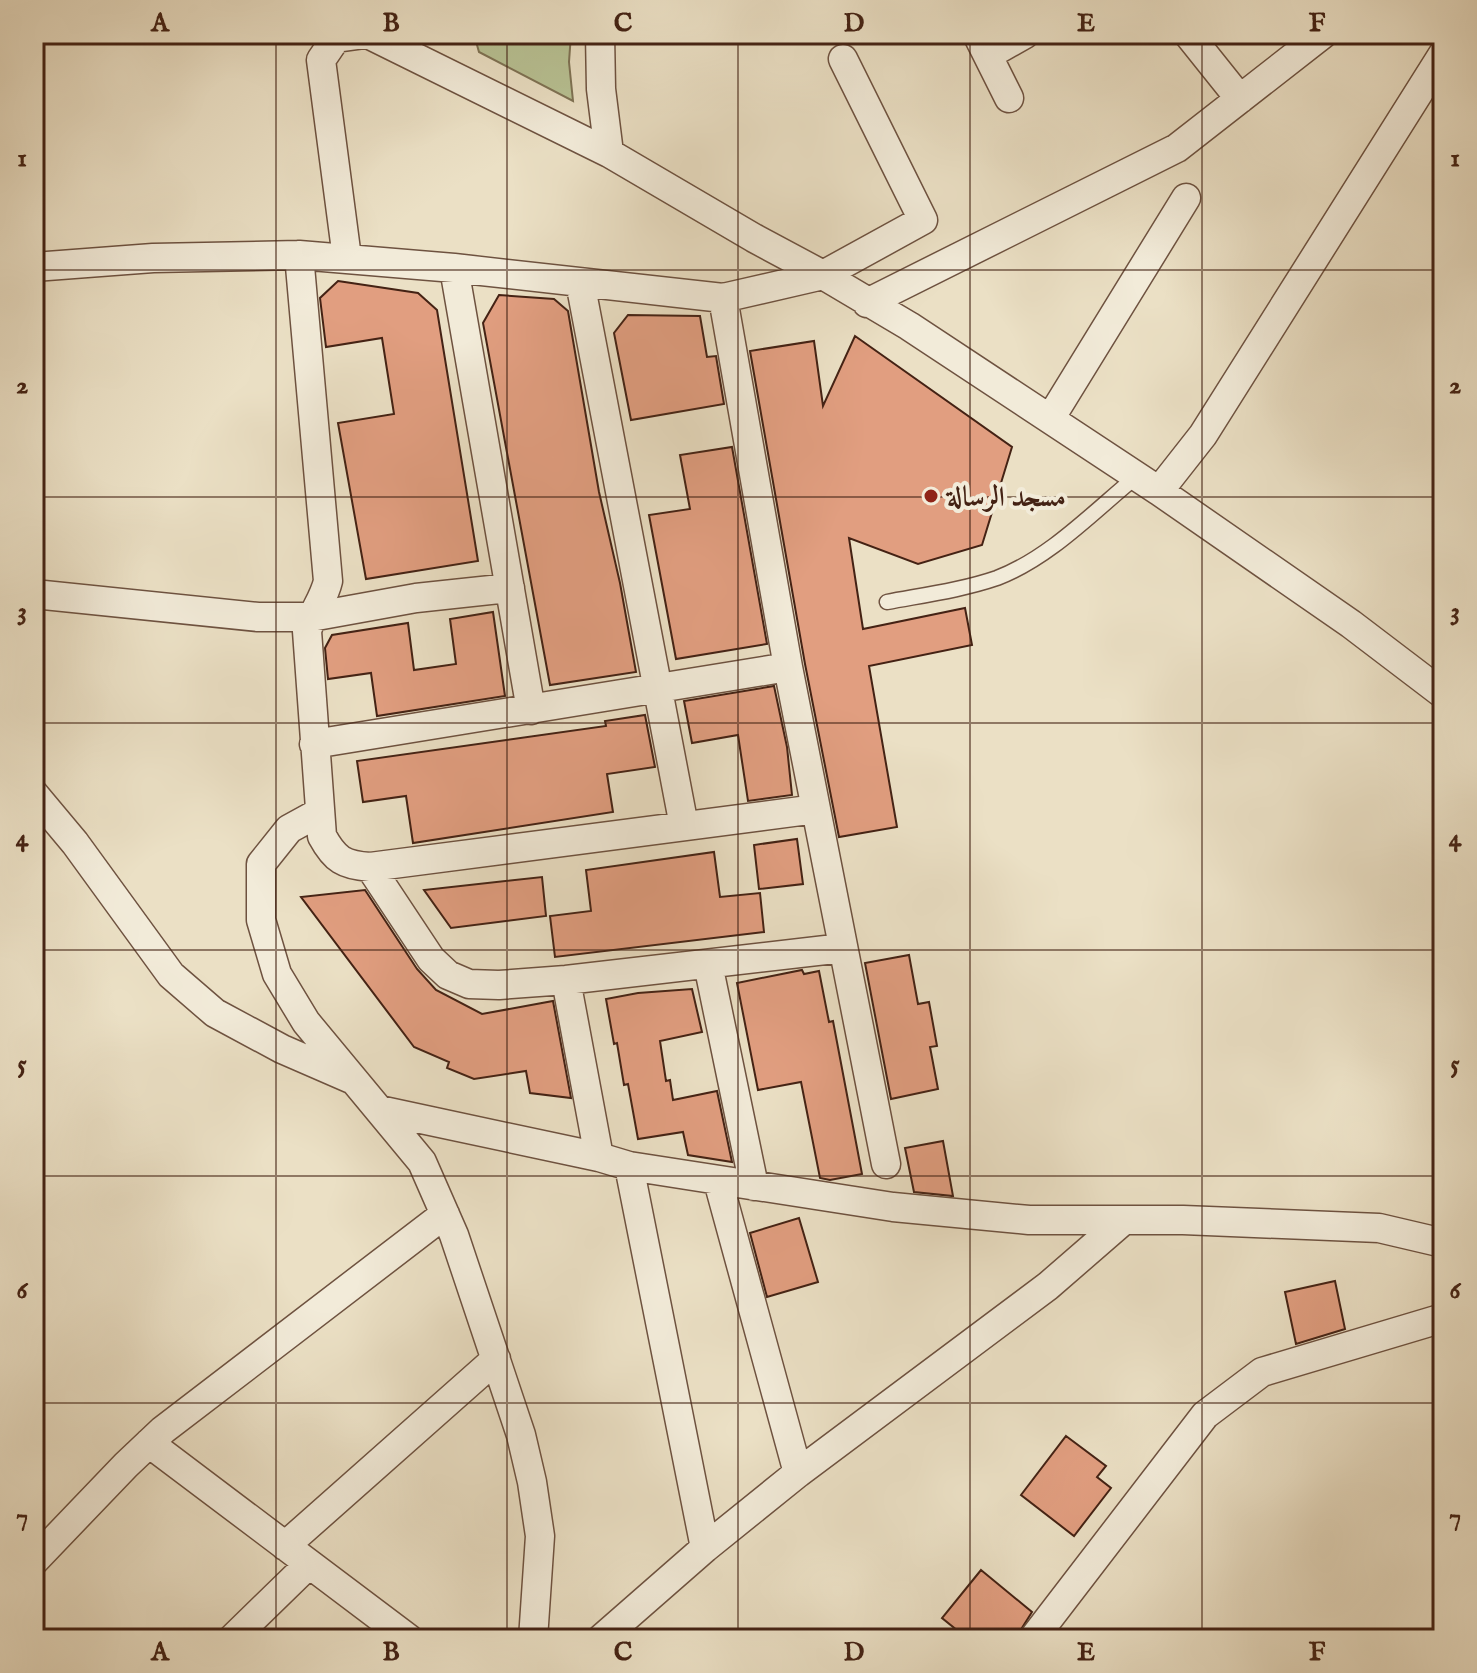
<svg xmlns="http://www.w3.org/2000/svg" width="1477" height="1673" font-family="'IM FELL English',Amiri,serif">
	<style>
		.green { fill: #b8c294; stroke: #7e7254; stroke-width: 2 }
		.building { fill: #e19e80; stroke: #442214; stroke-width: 2 }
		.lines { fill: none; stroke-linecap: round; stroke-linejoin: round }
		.service-casing { stroke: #6e5240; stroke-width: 17 }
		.minor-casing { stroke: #6e5240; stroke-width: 31 }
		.service { stroke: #f2ebd9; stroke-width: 14 }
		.minor { stroke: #f2ebd9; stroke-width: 28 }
		.grid { fill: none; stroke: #442214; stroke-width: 2; stroke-opacity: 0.55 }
		.poi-dot { fill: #8f2418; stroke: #f2ebd9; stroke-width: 3 }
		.labels { text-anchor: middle; stroke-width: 8; stroke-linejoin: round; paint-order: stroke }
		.poi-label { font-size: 28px; font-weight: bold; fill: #442214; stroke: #f2ebd9; text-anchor: start }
		.neatline { fill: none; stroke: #442214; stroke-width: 3 }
		.grid-label { font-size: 26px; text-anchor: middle; font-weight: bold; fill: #442214 }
	</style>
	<rect width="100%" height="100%" fill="#ebe0c5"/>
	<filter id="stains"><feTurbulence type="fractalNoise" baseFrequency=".0025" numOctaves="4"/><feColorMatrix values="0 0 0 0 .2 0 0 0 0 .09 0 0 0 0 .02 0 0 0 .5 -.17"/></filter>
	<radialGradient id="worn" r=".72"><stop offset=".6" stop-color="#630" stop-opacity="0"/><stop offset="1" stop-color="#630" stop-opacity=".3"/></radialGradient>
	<path class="green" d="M484 34H571L569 62 573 101 479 52 477 45Z"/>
	<path class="building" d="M338 281 418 293 437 310 478 561 366 579 338 423 394 414 382 338 326 347 320 298Z
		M499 295 554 299 568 311 599 492 620 583 636 672 550 685 483 323Z
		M628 315 700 316 707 357 716 356 724 404 631 420 614 333Z
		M855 336 1012 447 982 545 918 564 849 538 863 629 965 608 972 645 869 666 897 827 839 837 805 664 750 351 814 341 823 406Z
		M732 447 767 644 676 659 649 515 690 509 680 455Z
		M493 612 505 696 377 716 371 673 328 679 325 648 332 635 408 623 414 670 456 664 450 619Z
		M774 686 787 747 792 795 748 801 738 735 692 743 684 701Z
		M645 715 655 767 607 774 613 812 413 843 406 796 363 802 357 761 606 726 605 721Z
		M797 839 803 884 759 889 754 845Z
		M714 852 720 897 760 893 764 932 555 957 550 916 591 911 586 870Z
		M542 877 546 916 451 928 424 890Z
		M365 890 417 969 436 990 482 1014 553 1001 571 1098 530 1093 526 1071 474 1079 447 1068 449 1062 414 1047 301 897Z
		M909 955 918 1004 929 1002 937 1046 930 1047 938 1089 891 1099 865 963Z
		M802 970 804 974 819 971 829 1022 833 1021 862 1174 830 1180 820 1178 801 1082 758 1090 737 983Z
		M692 989 702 1032 660 1041 666 1081 670 1080 673 1100 717 1091 732 1162 688 1155 683 1132 638 1139 628 1084 624 1085 617 1043 614 1044 606 999 638 993Z
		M943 1141 953 1196 914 1192 905 1148Z
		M799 1218 818 1282 767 1297 750 1233Z
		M1335 1281 1345 1329 1296 1344 1285 1292Z
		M1066 1436 1106 1466 1097 1477 1111 1488 1074 1536 1021 1495Z
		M981 1570 1032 1612 1015 1639H968L942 1618Z"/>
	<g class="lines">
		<defs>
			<path id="service" d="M887 602C924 595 962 590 997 578 1050 558 1094 511 1137 476"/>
			<path id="minor" d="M368 34 609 153 754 238 823 275 909 326 1159 491 1203 435 1443 54
				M600 34 601 89 609 153
				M977 34 1009 98
				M1188 34 1240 99
				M988 55 1025 34
				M299 255 328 581C324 599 312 613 307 631L322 836C335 860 344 865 370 867L816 809
				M347 258 321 60 336 38 365 34
				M34 267 153 258 299 255 454 268 723 298 823 275 923 220 843 59
				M454 268 531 710
				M580 282 684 826
				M723 298 788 667 886 1164
				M867 303 1177 148 1323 34
				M1050 419 1186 198
				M1159 491 1351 624 1443 694
				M34 594 258 617H311L416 598 510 588
				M314 744 788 667
				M34 794 75 843 171 975 215 1013 282 1049 351 1079
				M320 812 289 829 261 864V920L277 974 306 1022 422 1162 454 1235 521 1435 532 1482 540 1536 533 1639
				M370 867 431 959 448 975 469 984 499 985 566 980 843 948
				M708 964 754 1186
				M566 980 599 1157
				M379 1110 599 1157 629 1166 893 1207 1029 1220H1183L1379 1228 1443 1243
				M629 1166 705 1548
				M718 1181 798 1473
				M149 1443 409 1639
				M285 1546 496 1359
				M34 1561 126 1465 163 1430 445 1214
				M232 1639 309 1564
				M601 1639 705 1548 798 1473 1048 1286 1124 1220
				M1033 1639 1205 1415 1262 1372 1443 1318"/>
		</defs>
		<use href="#service" class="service-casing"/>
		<use href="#minor" class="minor-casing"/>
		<use href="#service" class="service"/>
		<use href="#minor" class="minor"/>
	</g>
	<path class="grid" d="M276 34V1639M507 34V1639M738 34V1639M970 34V1639M1202 34V1639M34 270H1443M34 497H1443M34 723H1443M34 950H1443M34 1176H1443M34 1403H1443"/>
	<circle class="poi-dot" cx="931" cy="496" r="8"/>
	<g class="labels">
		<g class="poi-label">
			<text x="947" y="506">مسجد الرسالة</text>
		</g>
	</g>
	<rect width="1477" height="1673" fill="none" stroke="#ebe0c5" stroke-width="88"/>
	<rect x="44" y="44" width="1389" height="1585" class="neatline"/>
	<g class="grid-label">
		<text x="160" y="31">A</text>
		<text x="391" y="31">B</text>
		<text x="623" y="31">C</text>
		<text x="854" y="31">D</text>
		<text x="1086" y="31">E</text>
		<text x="1317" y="31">F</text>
		<text x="22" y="166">1</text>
		<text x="1455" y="166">1</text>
		<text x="22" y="393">2</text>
		<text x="1455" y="393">2</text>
		<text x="22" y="619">3</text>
		<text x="1455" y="619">3</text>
		<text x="22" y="846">4</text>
		<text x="1455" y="846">4</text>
		<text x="22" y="1072">5</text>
		<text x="1455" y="1072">5</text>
		<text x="22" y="1298">6</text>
		<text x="1455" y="1298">6</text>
		<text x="22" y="1525">7</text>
		<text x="1455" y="1525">7</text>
		<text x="160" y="1660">A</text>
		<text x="391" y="1660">B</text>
		<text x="623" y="1660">C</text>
		<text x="854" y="1660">D</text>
		<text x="1086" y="1660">E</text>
		<text x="1317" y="1660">F</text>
	</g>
	<rect width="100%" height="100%" filter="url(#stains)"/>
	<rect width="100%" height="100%" fill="url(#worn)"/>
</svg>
